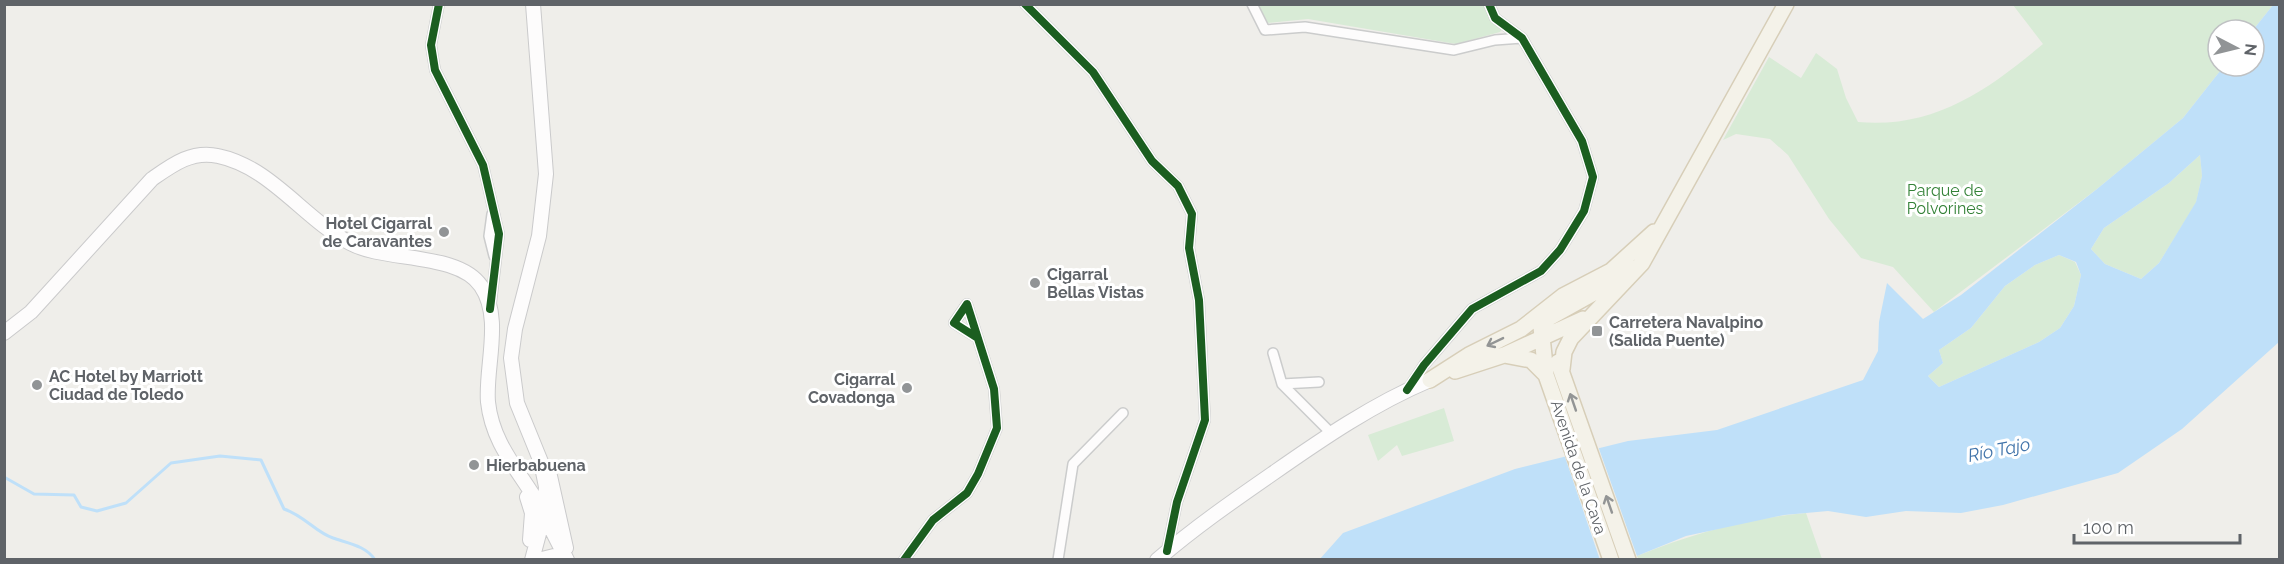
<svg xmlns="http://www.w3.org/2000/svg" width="2284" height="564" font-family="Raleway,sans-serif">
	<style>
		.green { fill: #d8ebd6 }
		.water { fill: #bfe0f9; fill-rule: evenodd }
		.pier { fill: #efeeea }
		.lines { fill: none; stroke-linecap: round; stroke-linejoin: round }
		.stream { stroke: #bfe0f9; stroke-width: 3 }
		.street-casing { stroke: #cbcccc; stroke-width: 12 }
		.secondary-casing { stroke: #cacacb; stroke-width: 16 }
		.primary-casing { stroke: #d7ceb8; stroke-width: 18 }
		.street { stroke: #fdfcfc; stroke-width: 9 }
		.secondary { stroke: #fdfcfc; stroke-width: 14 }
		.primary { stroke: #f4f2e9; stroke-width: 15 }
		.cycleway-casing { stroke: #fff; stroke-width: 11 }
		.cycleway { stroke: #1b5e20; stroke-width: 8 }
		.oneway { stroke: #939595 }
		.poi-dot { fill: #919496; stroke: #fff; stroke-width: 2 }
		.labels { text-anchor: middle; stroke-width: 6; stroke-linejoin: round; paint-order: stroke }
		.park-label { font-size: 16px; fill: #348238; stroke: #fff }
		.poi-label { font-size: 16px; font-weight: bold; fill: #5f6368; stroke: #fff; text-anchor: start }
		.street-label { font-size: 16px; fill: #5f6368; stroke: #fff }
		.water-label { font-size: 18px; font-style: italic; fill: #4174aa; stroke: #fff }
	</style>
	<rect width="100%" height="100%" fill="#efeeea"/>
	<path class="green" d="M1258 5H1488L1503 27 1500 32 1456 44 1308 19 1267 23Z
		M2013 5H2273L2253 30H2218V66H2224L2183 118 2097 189 1934 312 1893 267 1861 258 1829 219 1788 155 1770 139 1736 134 1723 140 1769 57 1801 78 1816 53 1837 69 1846 98 1858 122C1934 129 1988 90 2043 44Z
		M2200 155 2202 176 2196 203 2159 263 2141 279 2105 264 2091 249 2104 228 2169 183Z
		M2059 255 2075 262 2081 275 2074 306 2060 328 2039 342 1939 387 1928 376 1943 363 1939 350 1971 328 2005 286 2035 265Z
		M1444 408 1454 441 1402 456 1397 445 1378 461 1368 435Z
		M1806 513 1822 559 1638 560 1637 556C1691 534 1748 518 1806 513Z"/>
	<path class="water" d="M2273 5H2279V342L2182 429 2118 473 2003 505 1961 513 1906 511 1866 517 1828 511 1784 515 1686 536 1637 556 1598 560H1319L1343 533 1515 469 1628 441 1717 430 1863 380 1878 351 1879 322 1887 283 1923 319 1961 295 2097 189 2183 118 2224 66H2254L2253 30ZM2200 155 2202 176 2196 202 2159 263 2141 279 2105 264 2091 249 2104 228 2169 183ZM2059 255 2076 262 2081 275 2074 306 2060 328 2039 342 1939 387 1928 376 1943 363 1939 350 1971 328 2005 286 2035 265Z"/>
	<path class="pier" d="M1598 446 1638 559 1600 560 1564 454Z"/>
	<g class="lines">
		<path class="stream" d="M4 477 34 494 74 495 81 507 97 511 126 503 171 463 220 456 261 460 284 509C305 516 315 532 333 538 347 543 367 546 375 560"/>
		<defs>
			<path id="street" d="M439 4 431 45 435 70 483 165 499 234 491 303
				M1025 4 1093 72 1152 161 1178 186 1192 214 1189 248 1199 300 1205 420 1177 502 1167 551
				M1252 4 1265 30 1305 27 1454 50 1495 40 1522 38
				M492 214 489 236 494 256
				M1273 353 1282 384 1331 433
				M1282 384 1319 382
				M1408 389 1424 365 1472 309 1541 271 1560 250 1584 211 1593 177 1582 141 1522 38 1495 18 1489 4
				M904 560 933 520 967 493 978 474 997 428 994 389 967 304 954 323 976 337
				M1058 560 1073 464 1123 413"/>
			<path id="secondary" d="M4 333 31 312 152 179C172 165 192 150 218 156 271 167 304 219 350 243 385 262 458 252 481 286 503 318 485 367 488 402 492 440 514 465 533 495 545 516 556 538 567 560
				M550 476 566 548
				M527 497 532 513 530 540
				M532 560 544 515 546 487 541 462 517 403 511 358 515 329 539 236 546 174 533 4
				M538 560 554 556 563 560
				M1157 560C1194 528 1233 501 1272 474 1322 439 1373 404 1430 380"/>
			<path id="primary" d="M1504 355 1531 360 1546 375
				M1558 362 1628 560
				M1562 369 1564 352 1571 338 1642 263 1786 4
				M1455 371 1504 355 1583 319
				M1430 380 1469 355 1521 329 1563 296 1611 271 1654 232
				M1611 560 1546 375 1541 327 1549 318 1601 289 1628 266"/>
		</defs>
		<use href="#street" class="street-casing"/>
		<use href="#secondary" class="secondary-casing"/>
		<use href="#primary" class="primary-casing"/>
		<use href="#street" class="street"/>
		<use href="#secondary" class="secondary"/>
		<use href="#primary" class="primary"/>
		<defs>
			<path id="cycleway" d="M439 4 431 45 435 70 483 165 499 234 490 309
				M1025 4 1093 72 1152 161 1178 186 1192 214 1189 248 1199 300 1205 420 1177 502 1167 551
				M1407 390 1424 365 1472 309 1541 271 1560 250 1584 211 1593 177 1582 141 1522 38 1495 18 1489 4
				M904 560 933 520 967 493 978 474 997 428 994 389 967 304 954 323 976 337"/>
		</defs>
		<use href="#cycleway" class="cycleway-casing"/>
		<use href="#cycleway" class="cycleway"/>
	</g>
	<defs><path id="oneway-shaft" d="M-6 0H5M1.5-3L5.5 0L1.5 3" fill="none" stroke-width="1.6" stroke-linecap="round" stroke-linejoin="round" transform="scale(1.5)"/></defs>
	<g class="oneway">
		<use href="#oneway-shaft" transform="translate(1495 342) rotate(154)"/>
		<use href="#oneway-shaft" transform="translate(1573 402) rotate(-109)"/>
		<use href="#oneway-shaft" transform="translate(1609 504) rotate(-109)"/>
	</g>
	<g class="poi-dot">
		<circle cx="444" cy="232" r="6"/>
		<circle cx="1035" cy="283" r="6"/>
		<rect x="1591" y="325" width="12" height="12" rx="3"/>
		<circle cx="37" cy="385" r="6"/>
		<circle cx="907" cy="388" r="6"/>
		<circle cx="474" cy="465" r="6"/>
	</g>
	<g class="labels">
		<g class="park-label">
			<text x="1945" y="196">Parque de<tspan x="1945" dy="18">Polvorines</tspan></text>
		</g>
		<g class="poi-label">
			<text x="432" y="229" text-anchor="end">Hotel Cigarral<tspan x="432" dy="18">de Caravantes</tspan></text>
			<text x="1047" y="280">Cigarral<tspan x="1047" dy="18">Bellas Vistas</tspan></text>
			<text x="1609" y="328">Carretera Navalpino<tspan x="1609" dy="18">(Salida Puente)</tspan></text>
			<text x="49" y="382">AC Hotel by Marriott<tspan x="49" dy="18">Ciudad de Toledo</tspan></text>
			<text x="895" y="385" text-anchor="end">Cigarral<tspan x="895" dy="18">Covadonga</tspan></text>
			<text x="486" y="471">Hierbabuena</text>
		</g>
		<g class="street-label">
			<text transform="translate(1579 467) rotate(71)" y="6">Avenida de la Cava</text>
		</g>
		<g class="water-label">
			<text transform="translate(1999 450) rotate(-11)" y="6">Río Tajo</text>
		</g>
	</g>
	<rect width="2284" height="564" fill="none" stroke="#5f6368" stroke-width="12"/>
	<g transform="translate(2236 48) rotate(97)"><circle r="28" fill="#ffffff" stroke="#bfc1c3" stroke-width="1.5"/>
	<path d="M0-4.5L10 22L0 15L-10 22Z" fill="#919496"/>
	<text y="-9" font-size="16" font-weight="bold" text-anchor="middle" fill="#5f6368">N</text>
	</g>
	<path d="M2074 534v9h166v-9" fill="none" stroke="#5f6368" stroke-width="3"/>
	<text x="2083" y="534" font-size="18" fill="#5f6368" stroke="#ffffff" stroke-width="4.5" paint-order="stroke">100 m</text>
</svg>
